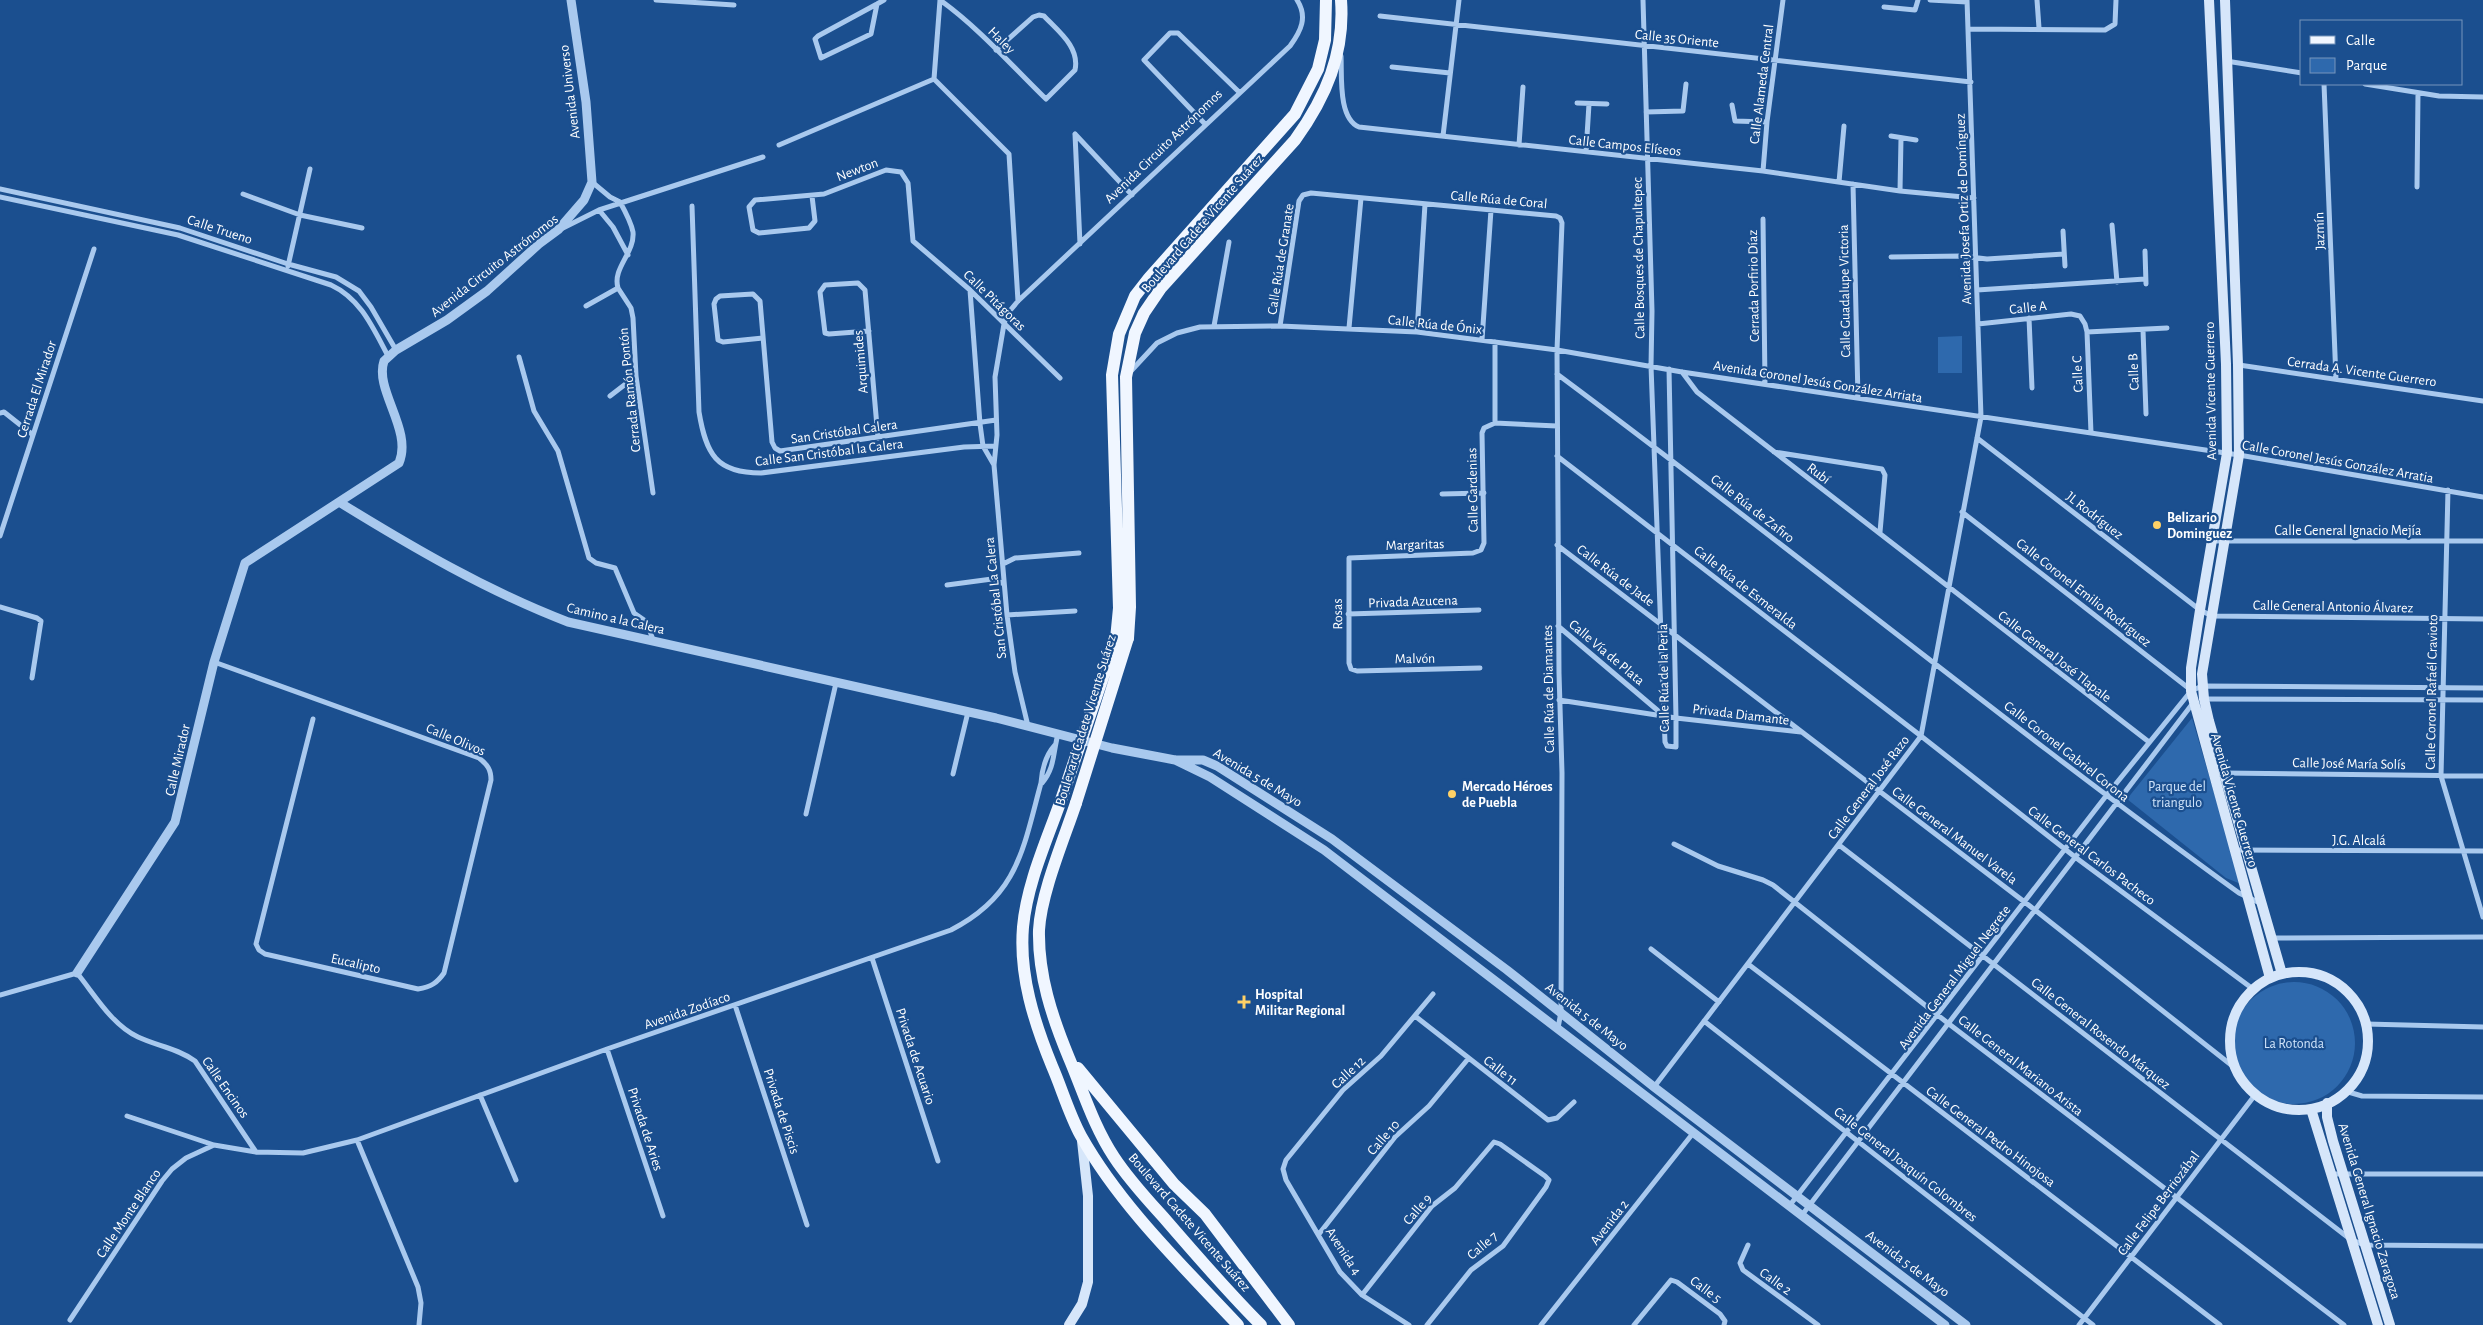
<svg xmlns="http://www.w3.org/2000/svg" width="2483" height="1325" font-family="'Alegreya Sans',sans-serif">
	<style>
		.green { fill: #2e69ad }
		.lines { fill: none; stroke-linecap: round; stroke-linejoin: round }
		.minor { stroke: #a9c9ee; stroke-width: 5 }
		.tertiary { stroke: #a9c9ee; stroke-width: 9 }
		.secondary { stroke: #d6e6fa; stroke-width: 10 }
		.primary { stroke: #f0f6ff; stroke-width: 12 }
		.primary-bridge { stroke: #f0f6ff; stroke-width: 12 }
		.poi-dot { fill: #ffd166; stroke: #1b4f8f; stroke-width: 2 }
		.labels { text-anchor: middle; stroke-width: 4.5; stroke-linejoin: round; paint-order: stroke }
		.street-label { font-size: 14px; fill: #fff; stroke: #1b4f8f }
		.poi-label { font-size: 14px; font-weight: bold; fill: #fff; stroke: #1b4f8f; text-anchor: start }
		.park-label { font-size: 14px; fill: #cfe3fa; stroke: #1b4f8f }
	</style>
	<rect width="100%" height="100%" fill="#1b4f8f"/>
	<path class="green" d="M1962 336V373H1938V337Z
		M2192 718 2241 884 2226 878 2127 799Z
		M2233 1043a61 61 0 1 1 122 0a61 61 0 1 1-122 0Z"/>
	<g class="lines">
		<path class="minor" d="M656 0 734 5
			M940 0C979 28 1012 66 1046 99L1075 70C1080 47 1058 31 1044 16L1039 15 1033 17 996 50
			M1643 0 1652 311 1651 366 1665 742 1667 746 1676 747V718L1669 369
			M1930 0 1967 2
			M2037 0 2039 28
			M877 4 871 34 821 58 815 39 818 36 877 4 884 0
			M1884 7 1915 10 1918 0
			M1380 16 1971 82
			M1968 29 2105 30 2115 24 2116 0
			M1341 56C1342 76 1338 118 1359 127L1763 171 1900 191 1974 198
			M2226 61 2302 73
			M1392 67 1450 73
			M934 79 1009 154 1018 301
			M934 79 940 0
			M2324 84 2336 379
			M2365 84 2439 96 2483 97
			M1577 103 1607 104
			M1732 105 1735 121 1767 122
			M1646 112 1683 111 1686 84
			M1205 124 1144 60 1170 33H1178L1239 92
			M1075 134 1080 244
			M1075 134 1132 195
			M1443 136 1459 0
			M1891 136 1916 140
			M779 145 934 79
			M1519 145 1523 87
			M1586 152 1589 104
			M1763 171 1767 122 1783 0
			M1839 182 1844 126
			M1853 184 1858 398
			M2417 187 2418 93
			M0 189 180 228 288 264 336 277 359 291 371 307 396 350
			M1900 191 1901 138
			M243 194 300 215 362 228
			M812 196 815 221 809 228 759 233 753 230 749 207 755 200 824 194 886 170 901 172 908 183 913 241 970 290 1060 378
			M0 197 178 235 331 285C361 299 373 328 388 356
			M692 206 699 412C706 454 716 473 761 473L964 447 996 446
			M599 210 613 227 628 255
			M1763 219 1765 383
			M2112 225 2117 282
			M563 228 599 210 763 157
			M2063 231 2065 266
			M2145 251 2146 284
			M1891 257 1962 256 1987 259 2064 254
			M288 266 310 169
			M618 288 631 308 633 318 636 376 653 493
			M970 290 980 424 983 446 994 465
			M1977 290 2145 279
			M586 306 618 288C612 268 635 253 633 232 631 222 625 211 620 202L610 197 592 182
			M2029 318 2032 388
			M1978 324 2071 314 2080 316 2085 324 2087 332 2091 433
			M1214 326 1229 242
			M1280 326 1299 201 1303 195 1311 193 1556 216 1560 218 1562 223 1557 350 1559 673 1562 773 1561 1012 1558 1028
			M1349 328 1361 198
			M2143 330 2146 414
			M869 331 829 334 825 333 820 292 825 285 858 283 865 290 878 438
			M1417 332 1425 204
			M2087 332 2167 328
			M763 338 723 342 718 340 714 304 716 299 720 296 753 294 760 301 772 442 775 448 780 451 996 420
			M1482 340 1491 210
			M1495 342V423
			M519 357 534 411 558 451 589 558 596 563 615 568 634 613 647 622 653 640
			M2239 365 2483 401
			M1131 371 1157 343 1177 333 1200 327 1280 326 1417 332 1557 350 1682 372 2239 455 2483 497
			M1682 372 1697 392 2149 742
			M1557 374C1786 544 2008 726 2239 893L2262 904
			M610 396 636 376
			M0 413 4 412 33 435
			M1977 438 2200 610 2212 616 2483 619
			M1774 452 1882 469 1885 475 1880 532
			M1557 456 1921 736 2075 857 2253 989
			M2448 490 2441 776 2483 917
			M1442 494 1484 493
			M1962 512 2191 690
			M0 536 94 249
			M2212 541H2483
			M1557 545 2035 910 2235 1068
			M1003 564 1015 558 1079 553
			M947 585 992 579 1004 584
			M0 607 37 618 41 621 32 678
			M1348 614 1479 610
			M1007 615 1075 611
			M1558 626 1663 715
			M214 662 479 758C488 765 491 770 491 780L444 973C437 983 431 987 418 989L265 954 259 950 256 944 313 719
			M1480 668 1357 671 1351 669 1349 663V558L1473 553 1481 550 1484 543 1482 433 1484 428 1495 423 1557 426
			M2203 699 2483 700
			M1559 700 1676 718 1801 732
			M1028 726 1015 672 1007 615 994 465 997 435 995 377 1004 324 1008 313 1018 301 1290 46C1301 31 1308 17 1297 0
			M2224 773 2483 776
			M953 774 968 712
			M1042 783C1055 768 1053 752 1058 734
			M806 814 836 683
			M1674 844 1718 866 1763 880 1773 885 1949 1024 2344 1325
			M1839 845 2350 1239 2364 1245 2483 1246
			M2235 850 2483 851
			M2272 938 2483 937
			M1651 949 1719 1002
			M872 958 938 1161
			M1748 964 2220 1325
			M0 995 77 973C95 995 112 1025 138 1037 157 1046 177 1048 195 1061L256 1152
			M735 1005 807 1225
			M1415 1016 1548 1120 1557 1118 1574 1102
			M1704 1021 2093 1325
			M2366 1024 2483 1027
			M607 1049 663 1216
			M1654 1087 1921 736 1981 417 1967 0
			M2345 1091 2362 1096 2483 1097
			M480 1095 516 1180
			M127 1116 214 1145
			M357 1140 418 1287 421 1303 419 1325
			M2331 1174H2483
			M1790 1205 2106 796 2191 691 2202 686 2483 688
			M1802 1215 2193 703
			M1319 1234 1395 1137 1429 1106 1468 1059
			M1748 1245 1740 1263 1743 1270 1818 1325
			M1362 1295 1432 1206 1455 1188 1494 1142 1500 1144 1545 1176 1549 1180 1546 1187 1503 1246 1471 1270 1427 1325
			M70 1320 162 1181 172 1169 186 1158 214 1145 256 1152 303 1153 357 1140 607 1049 951 930C1018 896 1023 849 1041 783 1042 769 1045 756 1055 745
			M1409 1325 1362 1295 1340 1272 1286 1180 1283 1169 1286 1160 1343 1090 1381 1056 1433 994
			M1541 1325 1694 1132
			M1634 1325 1671 1280 1677 1282 1720 1314 1725 1321 1724 1325
			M2079 1325 2255 1095"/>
		<path class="tertiary" d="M339 502C412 547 487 591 568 622L996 718 1112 748 1175 760 1210 777 1324 850 1945 1325
			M1176 760H1203L1217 766 1332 839 1507 970 1654 1087 1966 1325
			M77 973 175 822 214 662 245 563 399 463C413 430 374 390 384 361L396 350 447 320 487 291 539 244 558 230 584 200 592 182 586 102 571 0"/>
		<path class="secondary" d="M2209 0 2226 364 2227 453 2200 610 2191 668V691L2270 978
			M2225 0 2238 365 2239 455 2202 674 2204 699 2209 721 2282 974
			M2230 1041a69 69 0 1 1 138 0a69 69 0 1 1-138 0Z
			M2327 1103V1117L2333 1141 2390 1325
			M2311 1109 2378 1325
			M1069 1325 1082 1304 1088 1282V1196L1082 1141"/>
		<path class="primary" d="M1128 638 1130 607 1126 377 1135 333 1144 313 1161 288 1295 140C1326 97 1345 53 1341 0
			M1116 639 1119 608 1112 375 1119 334 1135 296 1149 278 1295 114 1318 69 1325 40 1326 0
			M1061 800C1047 840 1027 883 1023 927 1019 975 1034 1022 1052 1066 1062 1089 1069 1114 1081 1136 1121 1207 1183 1266 1238 1325
			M1076 803C1064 839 1041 893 1039 930 1038 975 1052 1017 1069 1058 1083 1091 1094 1127 1114 1157 1129 1180 1147 1199 1165 1219 1196 1255 1227 1291 1261 1325
			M1078 1068 1174 1184 1205 1214 1289 1325"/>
		<path class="primary-bridge" d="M1061 800 1116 639
			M1076 803 1128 638"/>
	</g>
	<g class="poi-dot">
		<circle cx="2157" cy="525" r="5"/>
		<circle cx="1452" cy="794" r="5"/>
		<path d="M1241.5 994.5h5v5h5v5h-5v5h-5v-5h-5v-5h5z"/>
	</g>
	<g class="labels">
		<g class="street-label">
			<text transform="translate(1677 38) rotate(6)" y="5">Calle 35 Oriente</text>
			<text transform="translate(1002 40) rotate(45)" y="5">Haley</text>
			<text transform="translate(1761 84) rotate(-83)" y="5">Calle Alameda Central</text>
			<text transform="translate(569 92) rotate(-97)" y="5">Avenida Universo</text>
			<text transform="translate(1625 145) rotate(6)" y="5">Calle Campos Elíseos</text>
			<text transform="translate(1163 146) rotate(-44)" y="5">Avenida Circuito Astrónomos</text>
			<text transform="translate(857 169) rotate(-21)" y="5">Newton</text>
			<text transform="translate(1499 199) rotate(5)" y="5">Calle Rúa de Coral</text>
			<text transform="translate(1963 209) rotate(-92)" y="5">Avenida Josefa Ortiz de Domínguez</text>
			<text transform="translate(1202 223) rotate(-49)" y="5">Boulevard Cadete Vicente Suárez</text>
			<text transform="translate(220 229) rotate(18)" y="5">Calle Trueno</text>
			<text transform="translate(2319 231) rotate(-92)" y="5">Jazmín</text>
			<text transform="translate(1638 258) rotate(-91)" y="5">Calle Bosques de Chapultepec</text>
			<text transform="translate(1280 259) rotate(-81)" y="5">Calle Rúa de Granate</text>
			<text transform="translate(494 265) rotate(-38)" y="5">Avenida Circuito Astrónomos</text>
			<text transform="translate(1753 286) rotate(-91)" y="5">Cerrada Porfirio Díaz</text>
			<text transform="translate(1844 291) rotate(-91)" y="5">Calle Guadalupe Victoria</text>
			<text transform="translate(995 300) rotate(44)" y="5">Calle Pitágoras</text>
			<text transform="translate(2028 307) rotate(-6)" y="5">Calle A</text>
			<text transform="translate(1435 324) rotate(6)" y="5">Calle Rúa de Ónix</text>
			<text transform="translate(860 362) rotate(-95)" y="5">Arquimides</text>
			<text transform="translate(2362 371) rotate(8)" y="5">Cerrada A. Vicente Guerrero</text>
			<text transform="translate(2133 372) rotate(-92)" y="5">Calle B</text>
			<text transform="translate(2077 374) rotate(-92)" y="5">Calle C</text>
			<text transform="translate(1818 381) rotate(9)" y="5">Avenida Coronel Jesús González Arriata</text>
			<text transform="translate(36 389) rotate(-72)" y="5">Cerrada El Mirador</text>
			<text transform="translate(629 390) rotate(-96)" y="5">Cerrada Ramón Pontón</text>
			<text transform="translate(2210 391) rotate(-91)" y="5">Avenida Vicente Guerrero</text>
			<text transform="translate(844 431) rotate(-8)" y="5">San Cristóbal Calera</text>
			<text transform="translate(829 452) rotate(-7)" y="5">Calle San Cristóbal la Calera</text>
			<text transform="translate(2338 461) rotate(10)" y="5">Calle Coronel Jesús González Arratia</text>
			<text transform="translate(1819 473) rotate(37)" y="5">Rubí</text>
			<text transform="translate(1472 490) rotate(-91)" y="5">Calle Gardenias</text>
			<text transform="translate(1753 508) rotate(38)" y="5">Calle Rúa de Zafiro</text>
			<text transform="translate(2095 515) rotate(38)" y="5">JL Rodríguez</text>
			<text x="2348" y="535">Calle General Ignacio Mejía</text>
			<text transform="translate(1415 544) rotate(-2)" y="5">Margaritas</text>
			<text transform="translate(1616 575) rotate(37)" y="5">Calle Rúa de Jade</text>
			<text transform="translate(1746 587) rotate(38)" y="5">Calle Rúa de Esmeralda</text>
			<text transform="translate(2084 592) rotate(38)" y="5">Calle Coronel Emilio Rodríguez</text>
			<text transform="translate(995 598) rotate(-96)" y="5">San Cristóbal La Calera</text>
			<text transform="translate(1413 601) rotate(-2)" y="5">Privada Azucena</text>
			<text transform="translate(2333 606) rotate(1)" y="5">Calle General Antonio Álvarez</text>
			<text transform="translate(1337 614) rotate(-91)" y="5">Rosas</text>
			<text transform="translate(616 618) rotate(13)" y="5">Camino a la Calera</text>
			<text transform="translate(1607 652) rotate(40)" y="5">Calle Vía de Plata</text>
			<text transform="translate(2055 656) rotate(38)" y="5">Calle General José Tlapale</text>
			<text transform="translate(1415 658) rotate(-1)" y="5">Malvón</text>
			<text transform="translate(1663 678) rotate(-91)" y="5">Calle Rúa de la Perla</text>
			<text transform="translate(1548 689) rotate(-91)" y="5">Calle Rúa de Diamantes</text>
			<text transform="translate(2431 692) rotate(-89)" y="5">Calle Coronel Rafaél Cravioto</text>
			<text transform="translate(1741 714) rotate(7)" y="5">Privada Diamante</text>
			<text transform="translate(1085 720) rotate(-73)" y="5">Boulevard Cadete Vicente Suárez</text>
			<text transform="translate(456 739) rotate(23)" y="5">Calle Olivos</text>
			<text transform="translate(2067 751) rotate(38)" y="5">Calle Coronel Gabriel Corona</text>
			<text transform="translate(177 760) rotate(-77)" y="5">Calle Mirador</text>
			<text transform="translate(2349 763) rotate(1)" y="5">Calle José María Solís</text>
			<text transform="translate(1258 777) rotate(31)" y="5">Avenida 5 de Mayo</text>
			<text transform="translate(1868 787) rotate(-53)" y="5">Calle General José Razo</text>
			<text transform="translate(2235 800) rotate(74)" y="5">Avenida Vicente Guerrero</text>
			<text transform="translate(1955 835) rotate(37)" y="5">Calle General Manuel Varela</text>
			<text x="2359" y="845">J.G. Alcalá</text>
			<text transform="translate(2092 855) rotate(37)" y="5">Calle General Carlos Pacheco</text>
			<text transform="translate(356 963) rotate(13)" y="5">Eucalipto</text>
			<text transform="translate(1954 977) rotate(-53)" y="5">Avenida General Miguel Negrete</text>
			<text transform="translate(687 1010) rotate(-19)" y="5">Avenida Zodíaco</text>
			<text transform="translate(1587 1016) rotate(38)" y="5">Avenida 5 de Mayo</text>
			<text transform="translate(2101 1033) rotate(38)" y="5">Calle General Rosendo Márquez</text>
			<text transform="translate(916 1056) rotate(72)" y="5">Privada de Acuario</text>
			<text transform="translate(2021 1065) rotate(38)" y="5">Calle General Mariano Arista</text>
			<text transform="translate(1501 1070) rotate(38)" y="5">Calle 11</text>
			<text transform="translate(1348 1072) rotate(-43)" y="5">Calle 12</text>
			<text transform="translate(226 1087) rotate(55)" y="5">Calle Encinos</text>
			<text transform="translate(782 1111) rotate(72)" y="5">Privada de Piscis</text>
			<text transform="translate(646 1129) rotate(72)" y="5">Privada de Aries</text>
			<text transform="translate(1991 1136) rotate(37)" y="5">Calle General Pedro Hinojosa</text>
			<text transform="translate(1383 1137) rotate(-49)" y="5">Calle 10</text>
			<text transform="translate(1906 1164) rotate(38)" y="5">Calle General Joaquín Colombres</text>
			<text transform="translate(2158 1203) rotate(-53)" y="5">Calle Felipe Berriozábal</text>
			<text transform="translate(1417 1209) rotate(-49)" y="5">Calle 9</text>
			<text transform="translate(2370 1211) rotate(73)" y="5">Avenida General Ignacio Zaragoza</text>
			<text transform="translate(128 1213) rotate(-56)" y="5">Calle Monte Blanco</text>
			<text transform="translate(1190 1222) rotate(49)" y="5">Boulevard Cadete Vicente Suárez</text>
			<text transform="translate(1609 1222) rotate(-52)" y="5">Avenida 2</text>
			<text transform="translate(1482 1245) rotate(-40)" y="5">Calle 7</text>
			<text transform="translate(1344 1251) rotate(57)" y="5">Avenida 4</text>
			<text transform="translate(1908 1263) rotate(37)" y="5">Avenida 5 de Mayo</text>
			<text transform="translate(1776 1281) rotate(36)" y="5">Calle 2</text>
			<text transform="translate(1706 1289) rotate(37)" y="5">Calle 5</text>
		</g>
		<g class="poi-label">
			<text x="2167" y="522">Belizario<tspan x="2167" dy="16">Dominguez</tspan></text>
			<text x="1462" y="791">Mercado Héroes<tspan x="1462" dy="16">de Puebla</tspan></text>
			<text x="1255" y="999">Hospital<tspan x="1255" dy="16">Militar Regional</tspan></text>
		</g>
		<g class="park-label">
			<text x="2177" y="791">Parque del<tspan x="2177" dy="16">triangulo</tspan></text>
			<text x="2294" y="1048">La Rotonda</text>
		</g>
	</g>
	<rect x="2300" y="20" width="162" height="65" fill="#1b4f8f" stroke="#7695bc"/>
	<rect x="2310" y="36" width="25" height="8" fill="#f0f6ff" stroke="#7695bc"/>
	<text x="2346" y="45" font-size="15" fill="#ffffff">Calle</text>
	<rect x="2310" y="58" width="25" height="15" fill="#2e69ad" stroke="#7695bc"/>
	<text x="2346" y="70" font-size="15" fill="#ffffff">Parque</text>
</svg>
